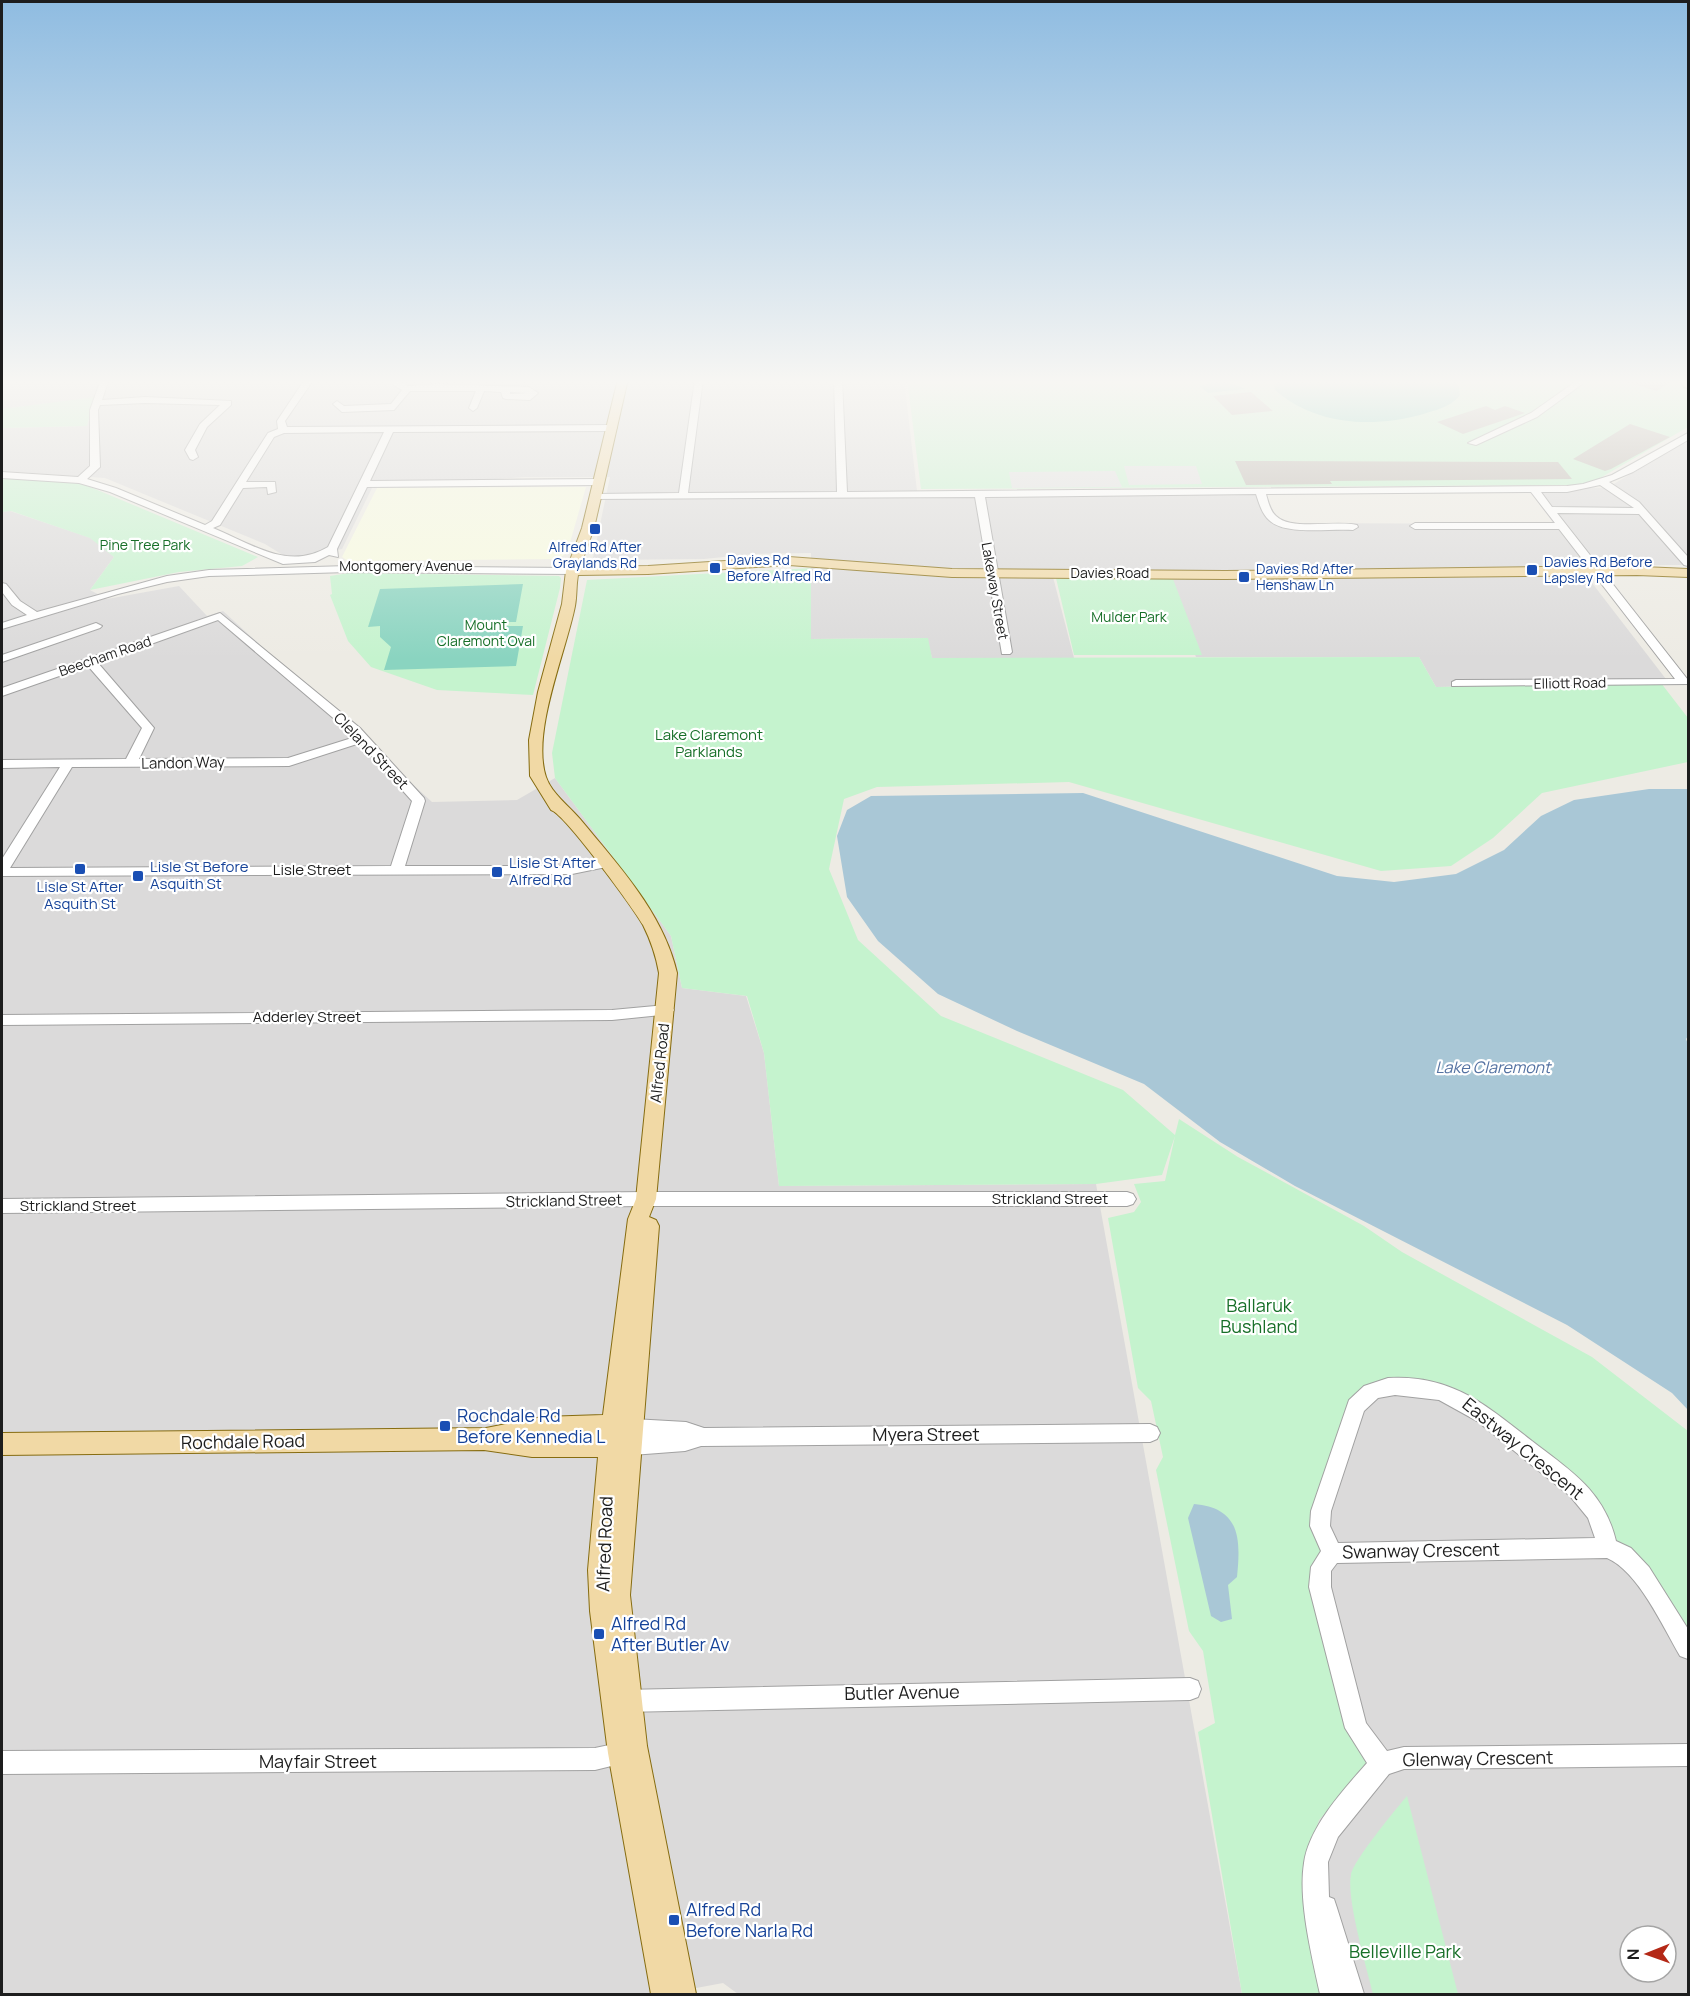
<svg xmlns="http://www.w3.org/2000/svg" width="1690" height="1996" font-family="Manrope,sans-serif">
	<style>
		.residential { fill: #dbdada; fill-rule: evenodd }
		.education { fill: #f8fbdf }
		.park { fill: #c5f3ce }
		.pitch { fill: #8ad4c0 }
		.parking { fill: #e1e1e1 }
		.water { fill: #a9c7d6 }
		.building { fill: #bab4ad }
		.lines { fill: none; stroke-linecap: round; stroke-linejoin: round }
		.minor-casing { stroke: #a1a1a1; stroke-width: 2 }
		.major-casing { stroke: #866c10; stroke-width: 2 }
		.minor { fill: #fff; fill-rule: evenodd }
		.major { fill: #f1d9a5; fill-rule: evenodd }
		.transit-dot { fill: #1a4fb4; stroke: #fff; stroke-width: 2 }
		.labels { text-anchor: middle; stroke-width: 4.5; stroke-linejoin: round; paint-order: stroke }
		.far-park-label { font-size: 14px; fill: #176f28; stroke: #fff }
		.far-transit-label { font-size: 14px; fill: #164399; stroke: #fff; text-anchor: start }
		.far-street-label { font-size: 14px; fill: #1d1d1d; stroke: #fff }
		.park-label { font-size: 15px; fill: #176f28; stroke: #fff }
		.street-label { font-size: 15px; fill: #1d1d1d; stroke: #fff }
		.transit-label { font-size: 15px; fill: #164399; stroke: #fff; text-anchor: start }
		.water-label { font-size: 16px; font-style: italic; fill: #5472a2; stroke: #fff }
		.near-park-label { font-size: 18px; fill: #176f28; stroke: #fff }
		.near-transit-label { font-size: 18px; fill: #164399; stroke: #fff; text-anchor: start }
		.near-street-label { font-size: 18px; fill: #1d1d1d; stroke: #fff }
	</style>
	<rect width="100%" height="100%" fill="#edebe4"/>
	<path class="residential" d="M2 379H904L917 491 1263 490 1277 519 1287 523 1554 524 1526 486 1607 488 1688 440V565H1612L1601 562 1579 566 1669 683 1436 687 1419 657H1196L1166 577H1053L1074 658H932L927 638 811 639V553L753 554 704 559 596 560 593 558 610 477H525L372 488 342 549 311 557H286L265 544 105 478 2 471V428L87 426 95 398 2 409Z
		M10 511 91 538 114 557 90 590 107 599 179 586 207 616 223 611 432 802 517 800 555 778 671 936 682 988 746 996 764 1053 779 1186 1096 1184 1242 1994H738L723 1983 664 1994H2V512Z
		M1440 1389 1546 1464 1642 1574 1688 1648V1994H1326L1303 1872 1319 1820 1369 1764 1348 1733 1312 1587 1311 1567 1318 1554 1320 1515 1366 1393ZM1630 1936H1666V1972H1630Z"/>
	<path class="education" d="M586 487 567 553 558 559 348 561 342 557 377 488Z"/>
	<path class="park" d="M907 379H1676L1688 388V427L1595 481 1576 485 921 489Z
		M95 397 87 426 2 428V409Z
		M2 478 71 479 258 557 242 566 179 572 90 590 114 557 90 538 11 511 2 512Z
		M811 568V639L928 638 932 658 1419 657 1436 687 1661 683 1688 718V762L1542 793 1493 838 1451 866 1381 871 1069 782 877 787 844 799 829 869 858 940 941 1016 1123 1090 1175 1135 1179 1119 1238 1157 1364 1226 1402 1252 1592 1357 1688 1431V1648L1642 1574 1624 1555 1593 1506 1464 1399 1366 1393 1320 1515 1329 1546C1313 1558 1311 1567 1312 1587L1348 1733 1370 1764 1319 1820 1303 1872 1326 1994H1242L1198 1732 1215 1723 1203 1651 1189 1631 1156 1470 1163 1457 1151 1401 1138 1388 1108 1218 1134 1212 1141 1202 1134 1184 1165 1181 1175 1136 1162 1175 1096 1184 779 1186 764 1053 747 996 682 988 671 936 555 778 552 753 587 580Z
		M349 573 559 576 561 578 560 588 533 695 437 690 371 667 348 641 330 595 332 594 330 576Z
		M1056 578 1173 579 1202 655H1074Z
		M1407 1796 1458 1994H1373C1367 1969 1346 1898 1351 1875 1353 1861 1396 1809 1407 1796Z"/>
	<path class="pitch" d="M1273 379H1453L1459 387 1460 395C1450 408 1435 410 1420 415 1371 428 1315 425 1275 390Z
		M1223 380 1245 389 1208 393 1200 386Z
		M523 584 516 622H504L503 626H523L516 666 384 670 391 647 380 637V626L368 627 380 589Z"/>
	<path class="parking" d="M1124 466H1196L1202 484 1129 485Z
		M1115 471 1122 487 1012 488 1009 472Z"/>
	<path class="water" d="M1649 789H1688V1036L1686 1039 1688 1044V1410L1672 1393 1567 1325 1295 1186 1220 1142 1144 1084 1017 1031 938 994 878 941 847 897 837 836 847 810 871 796 1083 793 1337 876 1394 882 1456 874 1504 850 1541 816 1574 800Z
		M1194 1504C1240 1508 1241 1538 1237 1577L1228 1585 1232 1619 1221 1622 1211 1616 1188 1518Z"/>
	<path class="building" d="M1627 379H1674L1657 391 1627 382Z
		M1251 392 1273 411 1232 415 1213 396Z
		M1486 406 1495 410 1505 406 1525 413 1463 434 1437 422Z
		M1630 424 1670 437 1611 469 1605 471 1573 459Z
		M1235 461 1558 462 1572 479 1330 481 1332 484 1246 485Z"/>
	<g class="lines">
		<defs>
			<path id="minor" d="M101 379H109L102 400 145 397 231 401V405L207 427 195 450 198 457 193 460 190 459 185 450 200 424 220 405 145 403 100 405 98 410 100 467 87 479 116 488 205 525 212 521 268 433 278 429 277 421 305 379H314L285 421 287 427 612 425 617 428 612 431 393 432 370 481 598 479 603 482 598 485 367 487 337 549 338 557 329 555 315 562 283 564 110 492 79 483 2 478V472L78 477 90 466V410ZM384 432 328 547C288 571 252 544 213 528L220 525 243 488 267 487 268 494 276 492 275 482H246L274 437 284 433Z
				M384 379H395L408 386 437 384 529 387 538 393 530 400 506 399 503 398 501 392 484 391 477 408 473 411 469 408 476 391H410L394 410 342 412 333 404 337 401 344 406 391 404 402 390ZM510 392 527 393H529L510 394Z
				M695 379H703L688 493 837 492 834 379H842L847 492 1567 486 1583 484 1612 475 1688 433V440L1633 472 1609 482 1639 502 1688 557V566L1684 565 1639 514 1557 513 1688 680V684L1452 686V682L1456 680 1675 679 1559 529H1415L1410 526 1415 523H1555L1531 492 1266 494C1268 501 1270 511 1276 516 1291 531 1336 520 1357 525L1358 527 1353 530C1331 528 1285 536 1269 520 1262 514 1259 503 1256 494L985 497 1012 652 1010 654H1002L975 497 592 499V495L595 494 679 493ZM1600 485 1634 508 1552 507 1541 492H1567Z
				M1578 380 1585 382 1537 417 1476 445 1468 443 1531 413Z
				M348 566 572 568 577 571 572 574 348 572 209 576 167 582 118 594 2 629V623L27 615 12 605 2 592V583L6 584 20 601 37 612 167 576 209 570Z
				M220 613 360 728 424 798 425 801 405 866H572L606 859 613 863 611 866 572 874 2 876V859L60 767 2 768V760L126 759 142 728 88 666 2 696V688ZM218 620 352 734 355 737 288 758 139 759 154 728 98 663ZM360 743 412 801 391 866 10 868 72 767 289 766Z
				M96 623 102 626 100 628 2 662V655Z
				M666 1005 671 1006 674 1010 671 1014 612 1020 2 1025V1015L612 1010Z
				M646 1192H1127L1133 1194 1136 1199 1133 1204 1127 1206H646L2 1213V1199Z
				M1388 1378C1451 1374 1486 1405 1532 1441 1571 1471 1604 1491 1616 1541L1631 1548 1649 1567 1688 1629V1659L1680 1656C1663 1627 1638 1571 1607 1558L1337 1563 1331 1571V1587L1366 1723 1387 1751 1404 1747 1688 1744V1766L1404 1769 1389 1774 1338 1837 1328 1862 1329 1897 1334 1899 1337 1908 1364 1994H1320C1312 1957 1298 1901 1304 1863 1309 1827 1344 1789 1367 1763L1345 1728 1309 1587 1311 1567 1321 1551 1310 1526 1311 1511 1349 1400 1364 1386ZM1395 1395 1439 1400 1477 1421 1570 1496 1588 1518 1595 1538 1338 1543 1330 1526 1331 1511 1364 1411 1378 1398Z
				M633 1419 686 1422 704 1428 1150 1424 1157 1427 1160 1433 1157 1439 1150 1442 701 1446 685 1451 632 1455 625 1452 622 1446 625 1440 633 1437 626 1434 623 1428 626 1422Z
				M1190 1678 1198 1681 1201 1689 1198 1697 1190 1700 623 1712 615 1709 612 1701 615 1693 623 1690Z
				M628 1741 636 1744 639 1752 636 1760 595 1770 2 1774V1751L595 1748Z"/>
			<path id="major" d="M618 379H628L594 528 580 567 648 566 789 557 952 569 1225 571 1620 566 1688 569V577L1637 575 1225 579 952 577 789 565 648 574 578 575C576 585 577 596 575 606 566 652 531 732 546 777 552 794 569 806 580 819 619 866 663 913 677 973L656 1199 649 1217 656 1220 659 1226 630 1595 647 1746 696 1994H651L608 1753 590 1611 588 1570 598 1457H532L484 1450 2 1455V1433L486 1428 542 1417 603 1415 628 1219 636 1199 659 973C656 956 651 941 643 925 633 908 565 814 551 810L530 776 529 740 538 692 562 604 566 571 582 528Z
				M1678 379H1688V388L1684 387Z"/>
		</defs>
		<use href="#minor" class="minor-casing"/>
		<use href="#major" class="major-casing"/>
		<use href="#minor" class="minor"/>
		<use href="#major" class="major"/>
	</g>
	<linearGradient id="sky" x2="0" y2="1"><stop stop-color="#8fbce1"/><stop offset="0.58" stop-color="#f7f6f3"/><stop offset="1" stop-color="#f7f6f3" stop-opacity="0"/></linearGradient>
	<rect width="1690" height="659" fill="url(#sky)"/>
	<g class="transit-dot">
		<rect x="589" y="523" width="12" height="12" rx="3"/>
		<rect x="709" y="562" width="12" height="12" rx="3"/>
		<rect x="1526" y="564" width="12" height="12" rx="3"/>
		<rect x="1238" y="571" width="12" height="12" rx="3"/>
		<rect x="74" y="863" width="12" height="12" rx="3"/>
		<rect x="491" y="866" width="12" height="12" rx="3"/>
		<rect x="132" y="870" width="12" height="12" rx="3"/>
		<rect x="439" y="1420" width="12" height="12" rx="3"/>
		<rect x="593" y="1628" width="12" height="12" rx="3"/>
		<rect x="668" y="1914" width="12" height="12" rx="3"/>
	</g>
	<g class="labels">
		<g class="far-park-label">
			<text x="145" y="550">Pine Tree Park</text>
			<text x="1129" y="622">Mulder Park</text>
			<text x="486" y="630">Mount<tspan x="486" dy="16">Claremont Oval</tspan></text>
		</g>
		<g class="far-transit-label">
			<text x="595" y="552" text-anchor="middle">Alfred Rd After<tspan x="595" dy="16">Graylands Rd</tspan></text>
			<text x="727" y="565">Davies Rd<tspan x="727" dy="16">Before Alfred Rd</tspan></text>
			<text x="1544" y="567">Davies Rd Before<tspan x="1544" dy="16">Lapsley Rd</tspan></text>
			<text x="1256" y="574">Davies Rd After<tspan x="1256" dy="16">Henshaw Ln</tspan></text>
		</g>
		<g class="far-street-label">
			<text x="406" y="571">Montgomery Avenue</text>
			<text x="1110" y="578">Davies Road</text>
			<text transform="translate(995 591) rotate(80)" y="5">Lakeway Street</text>
			<text transform="translate(105 656) rotate(-19)" y="5">Beecham Road</text>
			<text transform="translate(1570 683) rotate(-1)" y="5">Elliott Road</text>
		</g>
		<g class="park-label">
			<text x="709" y="740">Lake Claremont<tspan x="709" dy="17">Parklands</tspan></text>
		</g>
		<g class="street-label">
			<text transform="translate(371 751) rotate(46)" y="5">Cleland Street</text>
			<text transform="translate(183 763) rotate(-1)" y="5">Landon Way</text>
			<text x="312" y="875">Lisle Street</text>
			<text x="307" y="1022">Adderley Street</text>
			<text transform="translate(660 1063) rotate(-84)" y="5">Alfred Road</text>
			<text x="1050" y="1204">Strickland Street</text>
			<text transform="translate(564 1201) rotate(-1)" y="5">Strickland Street</text>
			<text x="78" y="1211">Strickland Street</text>
		</g>
		<g class="transit-label">
			<text x="509" y="868">Lisle St After<tspan x="509" dy="17">Alfred Rd</tspan></text>
			<text x="150" y="872">Lisle St Before<tspan x="150" dy="17">Asquith St</tspan></text>
			<text x="80" y="892" text-anchor="middle">Lisle St After<tspan x="80" dy="17">Asquith St</tspan></text>
		</g>
		<g class="water-label">
			<text x="1493" y="1073">Lake Claremont</text>
		</g>
		<g class="near-park-label">
			<text x="1259" y="1312">Ballaruk<tspan x="1259" dy="21">Bushland</tspan></text>
			<text x="1405" y="1958">Belleville Park</text>
		</g>
		<g class="near-transit-label">
			<text x="457" y="1422">Rochdale Rd<tspan x="457" dy="21">Before Kennedia L</tspan></text>
			<text x="611" y="1630">Alfred Rd<tspan x="611" dy="21">After Butler Av</tspan></text>
			<text x="686" y="1916">Alfred Rd<tspan x="686" dy="21">Before Narla Rd</tspan></text>
		</g>
		<g class="near-street-label">
			<text x="926" y="1441">Myera Street</text>
			<text transform="translate(243 1442) rotate(-1)" y="6">Rochdale Road</text>
			<text transform="translate(1523 1449) rotate(39)" y="6">Eastway Crescent</text>
			<text transform="translate(605 1544) rotate(-88)" y="6">Alfred Road</text>
			<text transform="translate(1421 1551) rotate(-1)" y="6">Swanway Crescent</text>
			<text transform="translate(902 1693) rotate(-1)" y="6">Butler Avenue</text>
			<text transform="translate(1478 1759) rotate(-1)" y="6">Glenway Crescent</text>
			<text x="318" y="1768">Mayfair Street</text>
		</g>
	</g>
	<rect width="1690" height="1996" fill="none" stroke="#1d1d1d" stroke-width="6"/>
	<g transform="translate(1648 1954) rotate(269)"><circle r="28" fill="#ffffff" stroke="#a5a5a5" stroke-width="1.5"/>
	<path d="M0-4.5L10 22L0 15L-10 22Z" fill="#b42816"/>
	<text y="-9" font-size="16" font-weight="bold" text-anchor="middle" fill="#1d1d1d">N</text>
	</g>
</svg>
